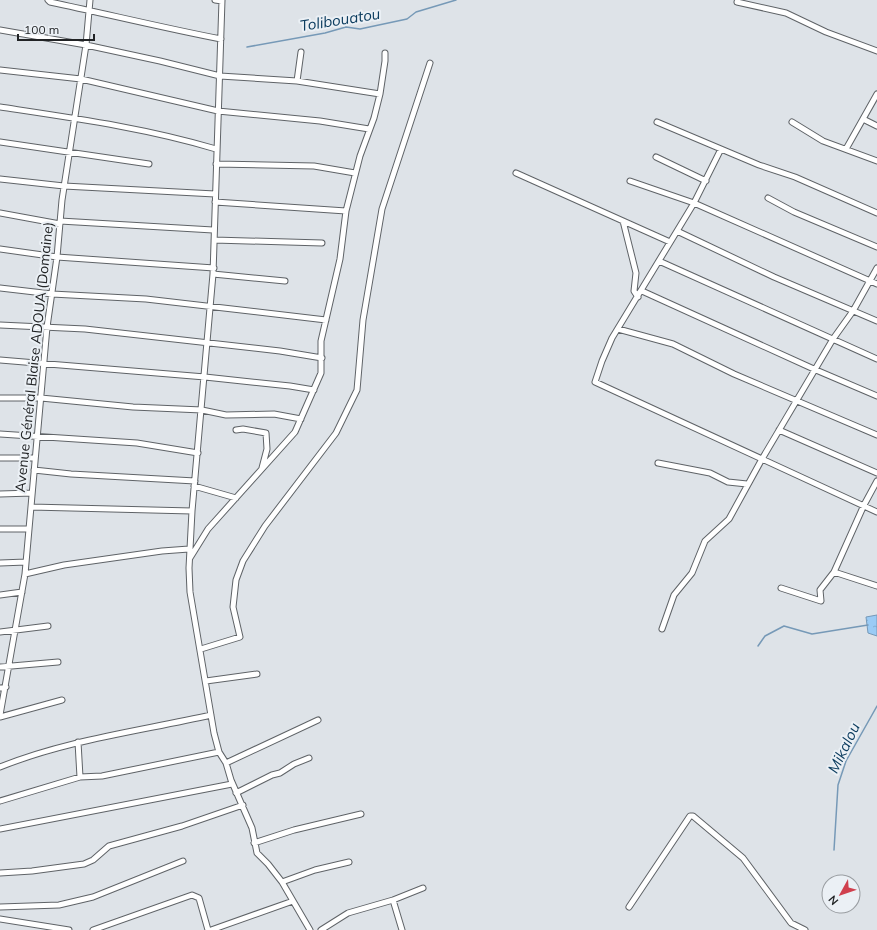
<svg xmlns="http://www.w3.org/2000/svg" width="877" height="930" font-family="Mulish,sans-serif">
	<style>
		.water { fill: url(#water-ripples); stroke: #7699b7 }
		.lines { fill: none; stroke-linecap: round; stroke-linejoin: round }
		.stream { stroke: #7699b7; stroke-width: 1.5 }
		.minor-casing { stroke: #5f6367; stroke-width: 7 }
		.minor { stroke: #fff; stroke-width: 5 }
		.labels { text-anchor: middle; stroke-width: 4; stroke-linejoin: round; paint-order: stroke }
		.street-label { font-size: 14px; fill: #212325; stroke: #ebf0f5 }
		.water-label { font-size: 15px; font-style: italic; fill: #0e3e60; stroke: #ebf0f5 }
	</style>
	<defs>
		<pattern id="water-ripples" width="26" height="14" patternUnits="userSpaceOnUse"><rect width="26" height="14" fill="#9acbf5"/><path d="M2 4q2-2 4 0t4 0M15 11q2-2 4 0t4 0" fill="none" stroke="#84aed2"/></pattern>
	</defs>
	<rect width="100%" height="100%" fill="#dee3e8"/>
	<path class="water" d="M877 615V636L868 633 866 617Z"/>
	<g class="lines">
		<path class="stream" d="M247 47 325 33 346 27 360 29 407 19 416 12 456 0
			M758 646 765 636 784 626 812 634 868 625
			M834 850 838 785 846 761 877 706"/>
		<defs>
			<path id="minor" d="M48 0 50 2C107 14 164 28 221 39
				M215 0 222 1
				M222 0 213 274 192 511 189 568 190 592 214 733 219 752 226 763 231 780 252 828 257 853 268 864 282 882 310 930
				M737 2 786 13 826 32 877 51
				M0 30 86 45 160 61 220 76 297 81 380 94
				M0 70 81 79 218 111 320 121 369 129
				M297 81 301 52
				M0 107C73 118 146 128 216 149
				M863 119 877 126
				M657 122 759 165 795 177 877 213
				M792 122 823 141 877 161
				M0 142 149 164
				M721 149 694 203 612 338 602 361 595 382 877 512
				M846 149 877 94
				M656 157 706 181
				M216 164 314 166 355 173
				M516 173 670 242
				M0 179 64 186 215 194
				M630 181 694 203 877 284
				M768 198 794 212 877 247
				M215 202 346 211
				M0 213 60 224
				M60 221 213 230
				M623 221 636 273 634 291 638 297
				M677 231 774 277 877 321
				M214 240 322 243
				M0 249 57 257 214 268
				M659 261 877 359
				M213 274 285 281
				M0 288 52 294 146 299 326 320
				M642 291 816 370 877 396
				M0 325 85 329 280 351 322 358
				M618 329 673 344 734 374 877 435
				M0 360 205 377 290 386 314 390
				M0 398H41L133 407 202 410 226 415 274 414 301 419
				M236 430 243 429 266 433 267 449 262 468
				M779 430 877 473
				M0 434 137 443 198 453
				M0 458H35
				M658 463 710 473 728 482 747 484
				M34 470 71 474 195 481
				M194 486 236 498
				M0 494 32 493
				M31 507 192 511
				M0 529H29
				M190 558 208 529 295 432 321 373V341L340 259 346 211 360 156 374 118 380 94 385 61V53
				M0 563 26 562
				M834 572 877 586
				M25 574 64 565 162 551 189 549
				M781 588 821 601 820 590 834 572 864 505 877 481
				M0 595 22 592
				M662 629 674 595 692 573 705 541 729 519 762 459 833 339 853 311 877 268
				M0 632 48 626
				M201 649 240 637 233 607 236 580 243 561 265 526 336 433 357 390 363 320 382 209 430 63
				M0 667 58 662
				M206 681 257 674
				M0 688 6 687
				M0 715 25 574 47 327 57 257 62 200 86 45 90 0
				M0 717 62 700
				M78 742 80 777
				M226 763 318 720
				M0 767C67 740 140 731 211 715
				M236 793 272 775 280 773 294 764 309 758
				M0 801 80 777 102 776 219 752
				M0 829 232 784
				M254 843 294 830 361 814
				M0 873 32 871 84 864 93 860 109 846 182 826 243 805
				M282 882 315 870 349 862
				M393 900 402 930
				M0 907 59 905 93 897 183 861
				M629 907 690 816H693L743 858 791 923 805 930
				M0 919 69 930
				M93 930 192 895 199 898 208 930
				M211 930 293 901
				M321 930 348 913 393 900 423 888"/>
		</defs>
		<use href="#minor" class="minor-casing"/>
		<use href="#minor" class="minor"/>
	</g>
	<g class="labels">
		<g class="street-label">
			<text transform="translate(34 357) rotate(-84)" y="5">Avenue Général Blaise ADOUA (Domaine)</text>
		</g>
		<g class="water-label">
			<text transform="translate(340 20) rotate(-9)" y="5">Tolibouatou</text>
			<text transform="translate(844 748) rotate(-64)" y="5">Mikalou</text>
		</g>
	</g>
	<g transform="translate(841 894) rotate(230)"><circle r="19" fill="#ebf0f5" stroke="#9a9ea2"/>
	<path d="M0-3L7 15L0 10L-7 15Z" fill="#d0404e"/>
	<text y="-6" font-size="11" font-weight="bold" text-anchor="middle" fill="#212325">N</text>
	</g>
	<path d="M18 34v6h76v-6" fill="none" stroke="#212325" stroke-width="2"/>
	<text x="24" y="34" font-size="12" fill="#212325" stroke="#ebf0f5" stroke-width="3" paint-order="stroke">100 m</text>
</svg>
